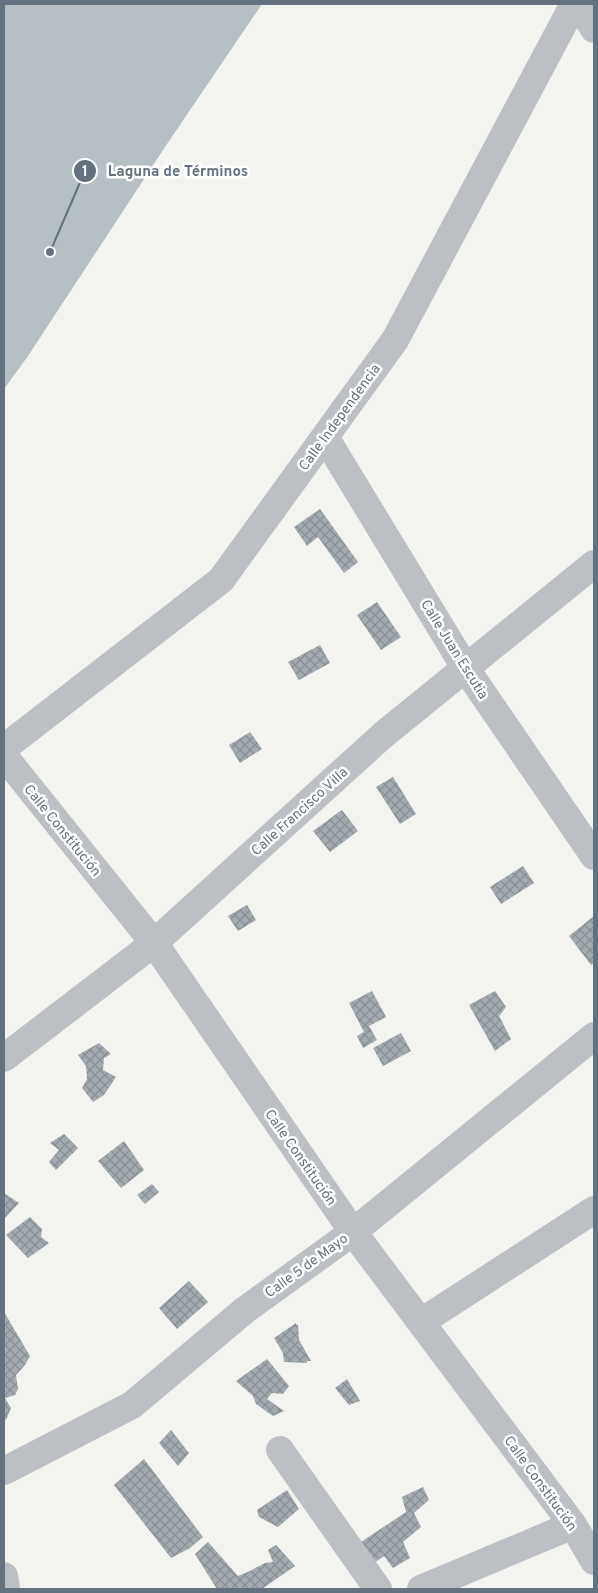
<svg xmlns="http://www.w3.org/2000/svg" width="598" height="1593" font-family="Overpass,sans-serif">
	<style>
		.water { fill: #b5bfc4 }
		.building { fill: url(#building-cross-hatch) }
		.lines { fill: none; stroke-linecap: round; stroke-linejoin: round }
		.minor { stroke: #bcbfc3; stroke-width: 28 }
		.labels { text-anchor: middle; stroke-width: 5; stroke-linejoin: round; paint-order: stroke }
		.street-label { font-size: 14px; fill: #64717f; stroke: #fff }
		.leader { fill: none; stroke: #64717f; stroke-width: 2 }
		.callout-dot { fill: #64717f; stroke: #fff; stroke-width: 2 }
		.mark-label { font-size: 15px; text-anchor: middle; font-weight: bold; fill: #fff }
		.callout-label { font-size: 15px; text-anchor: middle; font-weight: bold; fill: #64717f; stroke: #fff; stroke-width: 5; stroke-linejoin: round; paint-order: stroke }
	</style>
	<defs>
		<pattern id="building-cross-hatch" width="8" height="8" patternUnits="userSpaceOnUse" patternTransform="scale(1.25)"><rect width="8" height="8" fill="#a3aab0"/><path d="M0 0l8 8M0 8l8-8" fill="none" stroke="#888f94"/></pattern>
	</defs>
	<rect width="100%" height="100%" fill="#f3f3ef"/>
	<path class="water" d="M4 4H262L165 147 28 356 4 389Z"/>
	<path class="building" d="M320 509 358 562 344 573 318 537 307 546 294 527Z
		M377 602 401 637 381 650 357 615Z
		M320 645 330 663 299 680 288 662Z
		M250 732 262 749 240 763 229 745Z
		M393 777 416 814 400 824 376 787Z
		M342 810 358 831 330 852 313 831Z
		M523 866 534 883 501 904 490 887Z
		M247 905 256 920 238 931 228 916Z
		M594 916V963L591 965 569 936Z
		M372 991 386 1017 369 1026 377 1040 363 1048 357 1036 364 1032 349 1003Z
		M495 991 506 1007 499 1016 511 1039 495 1051 469 1005Z
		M401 1033 411 1051 383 1066 373 1048Z
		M99 1043 111 1054 104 1058 103 1070 116 1077 104 1095 93 1102 82 1088 87 1079 86 1066 78 1055Z
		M64 1134 78 1148 56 1170 49 1162 59 1150 50 1143Z
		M124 1141 144 1170 121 1188 98 1161Z
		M152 1184 159 1192 145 1204 137 1195Z
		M4 1193 19 1203 4 1219Z
		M30 1217 42 1229 41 1237 49 1243 28 1258 6 1235Z
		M189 1281 208 1302 177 1329 159 1308Z
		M4 1312 30 1356 25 1365 16 1375 18 1389 15 1395 5 1398 11 1408 6 1420 4 1417V1352L6 1349 4 1348Z
		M296 1323V1325L298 1324 299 1340 311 1361H307V1363L284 1362 283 1353 274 1338Z
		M267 1359 289 1386 283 1394 272 1393 267 1399 284 1411 273 1416 256 1404 253 1396 236 1381Z
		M347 1379 360 1401 349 1405 335 1388Z
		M171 1430 189 1453 178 1466 159 1443Z
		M144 1459 203 1537 190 1548 171 1558 114 1485Z
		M423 1487 429 1500 414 1513 421 1527 403 1542 410 1558 393 1568 384 1556 364 1570 352 1548 406 1512 402 1497Z
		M287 1490 299 1509 278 1527 259 1517 257 1510Z
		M208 1542 238 1576 250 1571 265 1563 273 1562 268 1550 276 1545 295 1566 262 1589H217L195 1554Z"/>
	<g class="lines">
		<path class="minor" d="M579 4 594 29
			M325 437 466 669 594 856
			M4 748 221 580 395 340 574 4
			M4 756 154 943 353 1232 573 1525 594 1561
			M4 1058 154 943 383 735 594 564
			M421 1322 594 1210
			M280 1450 378 1589
			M4 1471 132 1405 245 1310 353 1232 594 1036
			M4 1576 6 1589
			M421 1589 573 1525"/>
	</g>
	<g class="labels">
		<g class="street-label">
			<text transform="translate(339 417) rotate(-54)" y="5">Calle Independencia</text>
			<text transform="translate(455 649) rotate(58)" y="5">Calle Juan Escutia</text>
			<text transform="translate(299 811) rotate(-42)" y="5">Calle Francisco Villa</text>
			<text transform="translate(63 830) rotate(51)" y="5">Calle Constitución</text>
			<text transform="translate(301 1157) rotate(55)" y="5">Calle Constitución</text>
			<text transform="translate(306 1265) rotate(-36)" y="5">Calle 5 de Mayo</text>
			<text transform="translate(541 1483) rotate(54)" y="5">Calle Constitución</text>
		</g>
	</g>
	<path class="leader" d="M50 252L85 171"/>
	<g class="callout-dot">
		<circle cx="50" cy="252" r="5"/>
		<circle cx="85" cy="171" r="12"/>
	</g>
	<g class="mark-label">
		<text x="85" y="176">1</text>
	</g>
	<g class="callout-label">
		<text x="178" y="176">Laguna de Términos</text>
	</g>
	<rect width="598" height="1593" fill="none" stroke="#64717f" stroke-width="10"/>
</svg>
